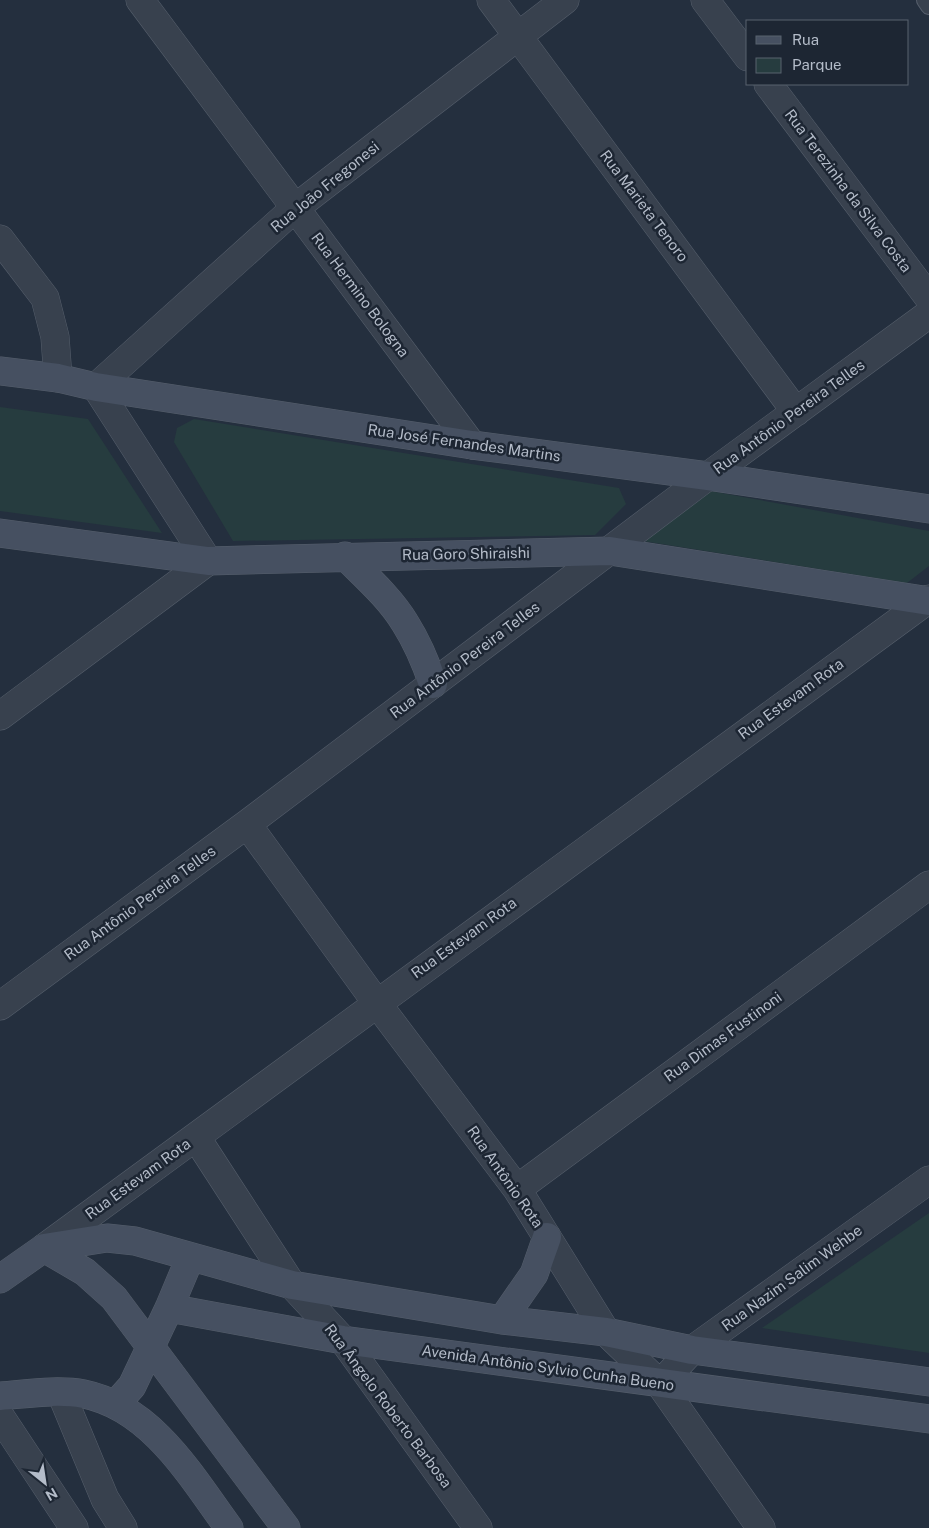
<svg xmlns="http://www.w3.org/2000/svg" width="929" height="1528" font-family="'Public Sans',sans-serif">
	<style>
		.green { fill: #263c3f }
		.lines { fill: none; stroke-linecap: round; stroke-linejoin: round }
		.lane-casing { stroke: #565f6c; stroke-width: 18 }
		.street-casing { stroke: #565f6c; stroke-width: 29 }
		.secondary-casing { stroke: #565f6c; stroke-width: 29 }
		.lane { stroke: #38414e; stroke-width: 16 }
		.street { stroke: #38414e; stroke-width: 28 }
		.secondary { stroke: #465061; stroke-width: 28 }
		.labels { text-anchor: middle; stroke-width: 5; stroke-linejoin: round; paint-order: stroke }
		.street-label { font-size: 15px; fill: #b4bcc9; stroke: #1d2633 }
	</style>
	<rect width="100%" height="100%" fill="#242f3e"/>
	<path class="green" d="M0 407 88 419 162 533 0 511Z
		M194 419 619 488 626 504 595 535 233 541 174 442 177 428Z
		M710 491 929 531V566L907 583 643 541Z
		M929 1213V1353L762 1328Z"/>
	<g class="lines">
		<defs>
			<path id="lane" d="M925 0 929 6"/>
			<path id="street" d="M140 0 472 445
				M491 0 796 412
				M705 0 748 57
				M768 84 929 298
				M0 239 45 298 55 337 58 378
				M0 716 208 561 96 387 295 208 565 0
				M247 824 376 1002 517 1189 606 1332 660 1384 761 1528
				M0 1006 247 824 708 476 929 314
				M196 1137 292 1285 343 1340 478 1528
				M517 1189 929 885
				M44 1248 929 599
				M660 1384 692 1350 929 1180
				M61 1393 105 1499 123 1528
				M0 1416 74 1528"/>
			<path id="secondary" d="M0 371 58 378 96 387 472 445 708 476 929 509
				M0 533 208 561 610 551 929 601
				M345 556C366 577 390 598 405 623 417 642 426 663 433 684
				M44 1248 85 1272 114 1298 286 1528
				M0 1279 44 1248 107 1238 135 1241 292 1285 502 1320 606 1332 692 1350 929 1382
				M169 1308 343 1340 929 1419
				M502 1320 534 1274 547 1237
				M0 1396C27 1394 57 1389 84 1394 152 1408 191 1476 229 1528
				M116 1404 132 1386 169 1308 190 1258"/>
		</defs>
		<use href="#lane" class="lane-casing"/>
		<use href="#street" class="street-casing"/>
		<use href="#secondary" class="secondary-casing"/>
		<use href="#lane" class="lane"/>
		<use href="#street" class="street"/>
		<use href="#secondary" class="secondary"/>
	</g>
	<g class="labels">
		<g class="street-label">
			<text transform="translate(325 187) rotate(-39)" y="5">Rua João Fregonesi</text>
			<text transform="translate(848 191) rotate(53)" y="5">Rua Terezinha da Silva Costa</text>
			<text transform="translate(644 206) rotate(53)" y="5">Rua Marieta Tenoro</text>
			<text transform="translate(360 295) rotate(53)" y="5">Rua Hermino Bologna</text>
			<text transform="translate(789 417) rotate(-36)" y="5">Rua Antônio Pereira Telles</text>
			<text transform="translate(464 443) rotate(8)" y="5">Rua José Fernandes Martins</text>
			<text transform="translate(466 554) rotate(-1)" y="5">Rua Goro Shiraishi</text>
			<text transform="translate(465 660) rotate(-37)" y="5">Rua Antônio Pereira Telles</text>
			<text transform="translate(791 699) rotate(-36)" y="5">Rua Estevam Rota</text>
			<text transform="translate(140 903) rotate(-36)" y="5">Rua Antônio Pereira Telles</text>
			<text transform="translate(464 938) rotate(-36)" y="5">Rua Estevam Rota</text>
			<text transform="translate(723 1037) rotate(-36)" y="5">Rua Dimas Fustinoni</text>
			<text transform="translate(505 1177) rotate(55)" y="5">Rua Antônio Rota</text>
			<text transform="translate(138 1179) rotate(-36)" y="5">Rua Estevam Rota</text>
			<text transform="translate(792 1278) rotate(-36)" y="5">Rua Nazim Salim Wehbe</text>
			<text transform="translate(548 1368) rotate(8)" y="5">Avenida Antônio Sylvio Cunha Bueno</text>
			<text transform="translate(388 1406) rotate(53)" y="5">Rua Ângelo Roberto Barbosa</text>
		</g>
	</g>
	<rect x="746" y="20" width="162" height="65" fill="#1d2633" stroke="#59626f"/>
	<rect x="756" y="36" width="25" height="8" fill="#465061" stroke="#59626f"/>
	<text x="792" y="45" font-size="15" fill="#b4bcc9">Rua</text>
	<rect x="756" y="58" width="25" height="15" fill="#263c3f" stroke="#59626f"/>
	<text x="792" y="70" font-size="15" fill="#b4bcc9">Parque</text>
	<g transform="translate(45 1483) rotate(150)" stroke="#1d2633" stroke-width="4" paint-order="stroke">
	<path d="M0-4L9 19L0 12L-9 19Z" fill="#b4bcc9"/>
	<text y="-8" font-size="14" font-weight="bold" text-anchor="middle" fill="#b4bcc9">N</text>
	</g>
</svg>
